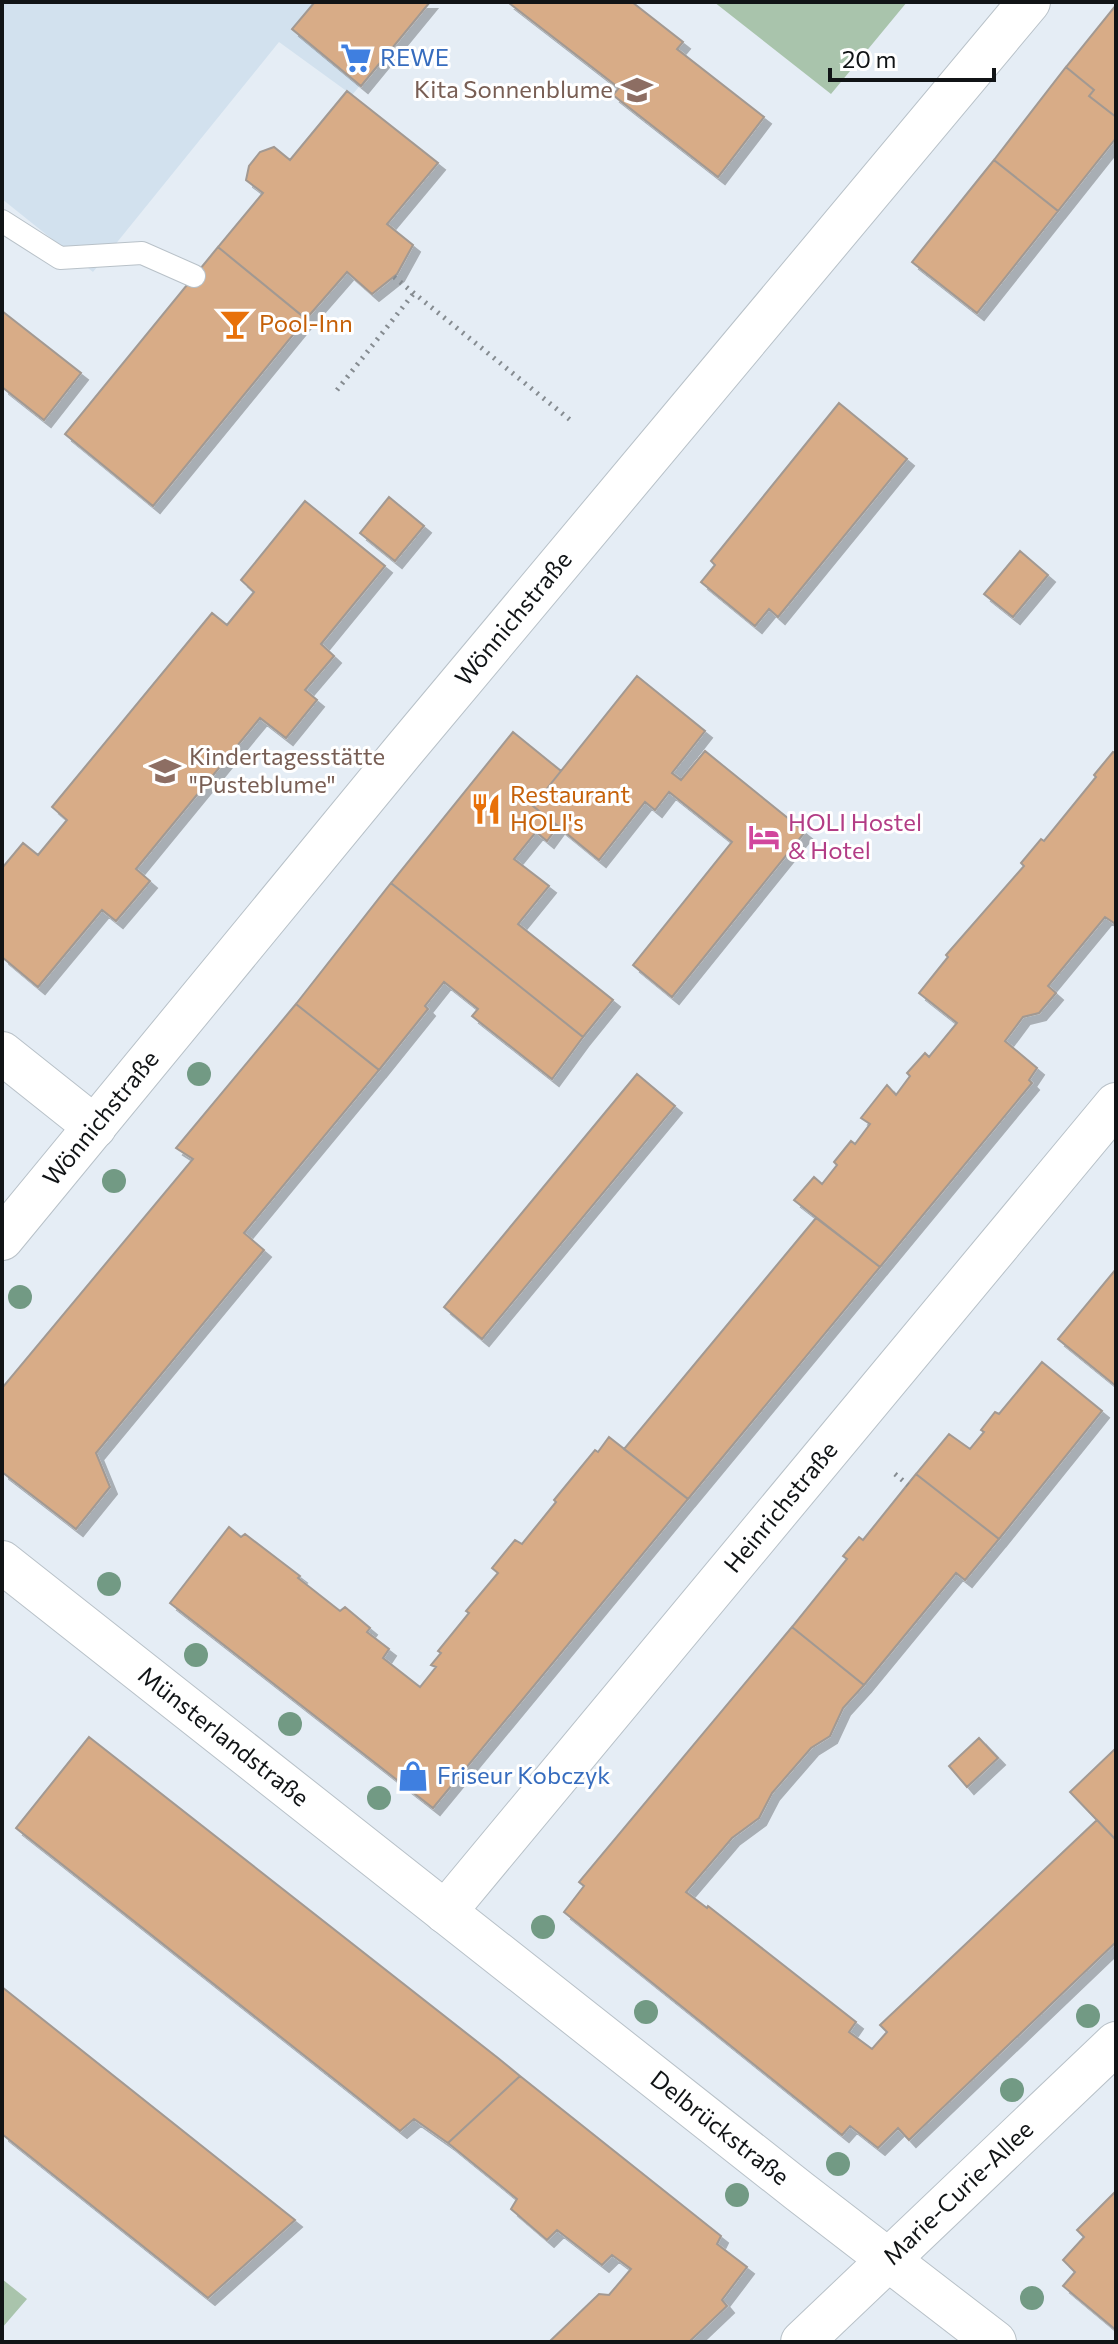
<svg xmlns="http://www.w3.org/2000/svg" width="1118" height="2344" font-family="Commissioner,sans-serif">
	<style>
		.built { fill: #d2e1ee }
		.green { fill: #a9c4ac }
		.building { fill: #d8ac87; stroke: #a29992; stroke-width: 2; filter: url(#shadow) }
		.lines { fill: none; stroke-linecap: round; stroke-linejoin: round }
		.service-casing { stroke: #b8c1c8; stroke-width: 24 }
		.minor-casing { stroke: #b8c1c8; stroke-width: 44 }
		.path { stroke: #868c91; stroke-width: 5; stroke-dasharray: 2 6; stroke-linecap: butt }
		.service { stroke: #fff; stroke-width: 22 }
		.minor { stroke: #fff; stroke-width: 42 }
		.tree { fill: #729a84 }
		.labels { text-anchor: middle; stroke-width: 6; stroke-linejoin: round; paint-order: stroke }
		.shop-label { font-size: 24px; fill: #366cbe; stroke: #fff; text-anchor: start }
		.education-label { font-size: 24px; fill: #785e54; stroke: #fff; text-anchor: end }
		.food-label { font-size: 24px; fill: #c56008; stroke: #fff; text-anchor: start }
		.street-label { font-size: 24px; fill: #111416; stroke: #fff }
		.hotel-label { font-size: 24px; fill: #b23c85; stroke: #fff; text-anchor: start }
	</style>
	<defs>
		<filter id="shadow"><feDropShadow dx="7" dy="7" stdDeviation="0" flood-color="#0004"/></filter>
	</defs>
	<rect width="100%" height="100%" fill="#e5edf5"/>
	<path class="built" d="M2 2H430L352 95 279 42 93 272 2 199Z"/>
	<path class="green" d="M714 2H907L831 94Z
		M2 2279 27 2299 2 2328Z"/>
	<path class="building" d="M313 2H430L361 86 292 29 314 3Z
		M632 2 683 42 677 49 764 117 718 177 613 95 619 88 509 3Z
		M1116 5V117L1089 96 1094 90 1066 67Z
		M1066 67 1094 90 1089 96 1116 117V138L1058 211 994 160Z
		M347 91 438 163 387 224 413 245 397 274 372 294 347 272 306 319 218 247 263 193 246 180 249 166 260 152 274 147 290 160Z
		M994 160 1058 211 977 313 912 262Z
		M218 247 306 319 153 506 65 434Z
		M2 311 81 373 44 420 2 387Z
		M839 403 907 459 778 617 769 609 755 626 701 582 715 565 711 561Z
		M389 497 424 526 395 561 360 533Z
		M305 501 385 566 321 644 334 656 305 690 317 700 286 738 260 718 136 869 150 881 116 921 102 910 38 987 2 957V868L23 843 38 855 67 820 52 807 212 613 227 625 254 592 241 580Z
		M1020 551 1048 575 1013 617 984 594Z
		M637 676 705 731 672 773 681 780 705 751 805 832 672 997 633 965 732 842 669 792 655 810 645 802 599 860 533 806Z
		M513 732 561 771 533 806 558 826 547 841 536 832 514 859 549 886 518 924 613 1000 583 1037 391 883Z
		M1113 752 1116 753V921L1114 923 1105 917 1048 986 1056 993 1039 1013 1023 1017 1005 1041 1037 1068 1029 1080 1032 1083 880 1267 794 1200 814 1177 822 1184 837 1165 834 1162 851 1141 855 1144 870 1124 861 1118 887 1085 896 1095 910 1076 907 1073 925 1053 929 1057 957 1023 919 993 948 957 946 955 1024 866 1021 863 1041 839 1044 841 1096 777 1094 775Z
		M391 883 583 1037 552 1079 472 1016 478 1009 444 982 425 1006 428 1009 379 1070 296 1004Z
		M296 1004 379 1070 244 1233 264 1250 96 1453 110 1487 76 1529 2 1472V1388L193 1159 176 1148Z
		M637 1074 675 1106 482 1339 444 1307Z
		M816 1218 880 1267 688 1499 624 1449Z
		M1116 1269V1386L1058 1339Z
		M1042 1362 1102 1411 999 1539 916 1474 949 1434 970 1449 984 1432 981 1430 995 1412 999 1414Z
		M609 1437 688 1499 433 1808 170 1603 229 1527 241 1537 245 1534 300 1576 298 1578 340 1611 345 1607 370 1628 367 1632 389 1649 383 1658 420 1687 436 1667 431 1665 441 1653 438 1651 469 1613 466 1611 498 1573 492 1568 515 1540 522 1544 556 1502 554 1500 595 1450 598 1452Z
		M916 1474 999 1539 965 1580 956 1573 864 1685 792 1627 847 1559 843 1556 859 1537 863 1540Z
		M792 1627 864 1685 843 1708 830 1736 811 1748 772 1793 759 1818 732 1838 686 1892 707 1908 708 1906 856 2022 849 2032 872 2049 887 2032 880 2025 1097 1820 1116 1840V1942L909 2140 898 2128 878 2148 850 2126 842 2135 564 1912 584 1886 579 1882Z
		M89 1737 498 2058 520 2076 448 2143 414 2119 400 2131 16 1828Z
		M979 1738 998 1758 967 1787 949 1766Z
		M1116 1748V1840L1070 1792Z
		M2 1987 295 2220 208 2298 2 2134Z
		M520 2076 721 2236 717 2244 747 2267 722 2300 727 2306 689 2342H549L599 2294 609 2295 631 2269 612 2255 602 2265 557 2230 547 2240 511 2209 517 2199 448 2143Z
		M1116 2191V2330L1063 2286 1075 2272 1063 2260 1084 2237 1077 2230Z"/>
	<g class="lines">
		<defs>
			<path id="service" d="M2 221 60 258 142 253 194 276"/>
			<g id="minor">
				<path d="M2 1053 95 1127"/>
				<path id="s1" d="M2 1239 404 750 1029 2"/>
				<path id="s2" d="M2 1562 799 2191 995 2342"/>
				<path id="s3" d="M445 1912 1116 1104"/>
				<path id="s4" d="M802 2342 1116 2043"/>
			</g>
		</defs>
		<use href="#service" class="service-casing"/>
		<use href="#minor" class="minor-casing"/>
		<path class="path" d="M394 277 574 423
			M337 390 414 293
			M895 1474 908 1485"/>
		<use href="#service" class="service"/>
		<use href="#minor" class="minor"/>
	</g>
	<g class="tree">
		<circle cx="199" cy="1074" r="12"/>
		<circle cx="114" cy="1181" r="12"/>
		<circle cx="20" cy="1297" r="12"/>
		<circle cx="109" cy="1584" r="12"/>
		<circle cx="196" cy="1655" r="12"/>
		<circle cx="290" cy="1724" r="12"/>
		<circle cx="379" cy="1798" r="12"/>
		<circle cx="543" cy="1927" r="12"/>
		<circle cx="646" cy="2012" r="12"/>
		<circle cx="1088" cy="2016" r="12"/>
		<circle cx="1012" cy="2090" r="12"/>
		<circle cx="838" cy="2164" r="12"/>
		<circle cx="737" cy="2195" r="12"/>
		<circle cx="1032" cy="2298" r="12"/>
	</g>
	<defs>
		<symbol id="supermarket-bare" viewBox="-9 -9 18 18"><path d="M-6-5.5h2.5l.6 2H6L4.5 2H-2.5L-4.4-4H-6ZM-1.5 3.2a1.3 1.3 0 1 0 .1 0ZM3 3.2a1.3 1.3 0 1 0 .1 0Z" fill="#3f7fe0" stroke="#fff" stroke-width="2.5" paint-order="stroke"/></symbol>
		<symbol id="school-bare" viewBox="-9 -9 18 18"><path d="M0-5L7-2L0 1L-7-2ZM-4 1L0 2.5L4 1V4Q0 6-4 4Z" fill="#8d6e63" stroke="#fff" stroke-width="2.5" paint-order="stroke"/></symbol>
		<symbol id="bar-bare" viewBox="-9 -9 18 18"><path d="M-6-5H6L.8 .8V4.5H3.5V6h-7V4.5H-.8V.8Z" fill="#e8710a" stroke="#fff" stroke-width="2.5" paint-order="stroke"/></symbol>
		<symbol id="restaurant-bare" viewBox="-9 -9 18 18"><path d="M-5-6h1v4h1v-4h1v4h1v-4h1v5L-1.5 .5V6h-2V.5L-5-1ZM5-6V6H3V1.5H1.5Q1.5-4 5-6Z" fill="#e8710a" stroke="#fff" stroke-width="2.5" paint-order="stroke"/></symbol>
		<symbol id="hotel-bare" viewBox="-9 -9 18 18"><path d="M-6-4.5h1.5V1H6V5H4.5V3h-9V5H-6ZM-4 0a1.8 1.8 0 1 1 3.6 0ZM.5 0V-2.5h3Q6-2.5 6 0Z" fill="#d1479c" stroke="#fff" stroke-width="2.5" paint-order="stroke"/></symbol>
		<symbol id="shop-bare" viewBox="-9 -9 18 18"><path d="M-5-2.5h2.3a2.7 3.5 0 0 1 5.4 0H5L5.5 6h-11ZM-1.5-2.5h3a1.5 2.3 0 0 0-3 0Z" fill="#3f7fe0" stroke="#fff" stroke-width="2.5" paint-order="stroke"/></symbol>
	</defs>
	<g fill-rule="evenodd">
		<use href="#supermarket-bare" x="334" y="36" width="44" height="44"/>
		<use href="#school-bare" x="615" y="68" width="44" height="44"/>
		<use href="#bar-bare" x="213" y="302" width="44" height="44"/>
		<use href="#school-bare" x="143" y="749" width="44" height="44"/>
		<use href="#restaurant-bare" x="464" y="787" width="44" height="44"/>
		<use href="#hotel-bare" x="742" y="815" width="44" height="44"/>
		<use href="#shop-bare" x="391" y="1754" width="44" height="44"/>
	</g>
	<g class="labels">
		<g class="shop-label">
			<text x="380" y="66">REWE</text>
			<text x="437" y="1784">Friseur Kobczyk</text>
		</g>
		<g class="education-label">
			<text x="613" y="98">Kita Sonnenblume</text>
			<text x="189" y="765" text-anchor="start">Kindertagesstätte<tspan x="189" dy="28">"Pusteblume"</tspan></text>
		</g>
		<g class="food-label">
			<text x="259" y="332">Pool-Inn</text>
			<text x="510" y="803">Restaurant<tspan x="510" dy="28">HOLI's</tspan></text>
		</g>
		<g class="street-label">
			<text dy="8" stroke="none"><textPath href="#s1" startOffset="804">Wönnichstraße</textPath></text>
			<text dy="8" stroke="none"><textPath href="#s1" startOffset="156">Wönnichstraße</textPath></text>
			<text dy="8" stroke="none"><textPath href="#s3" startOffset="526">Heinrichstraße</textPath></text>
			<text dy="8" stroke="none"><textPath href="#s2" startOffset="282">Münsterlandstraße</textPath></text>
			<text dy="8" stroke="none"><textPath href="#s2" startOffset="914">Delbrückstraße</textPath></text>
			<text dy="8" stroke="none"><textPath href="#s4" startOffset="216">Marie-Curie-Allee</textPath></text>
		</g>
		<g class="hotel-label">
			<text x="788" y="831">HOLI Hostel<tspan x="788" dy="28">&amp; Hotel</tspan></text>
		</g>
	</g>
	<rect width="1118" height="2344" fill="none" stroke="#111416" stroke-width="8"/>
	<path d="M830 68v12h164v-12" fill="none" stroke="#111416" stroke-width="4"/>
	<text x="842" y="68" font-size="24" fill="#111416" stroke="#ffffff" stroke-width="6" paint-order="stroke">20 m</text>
</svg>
